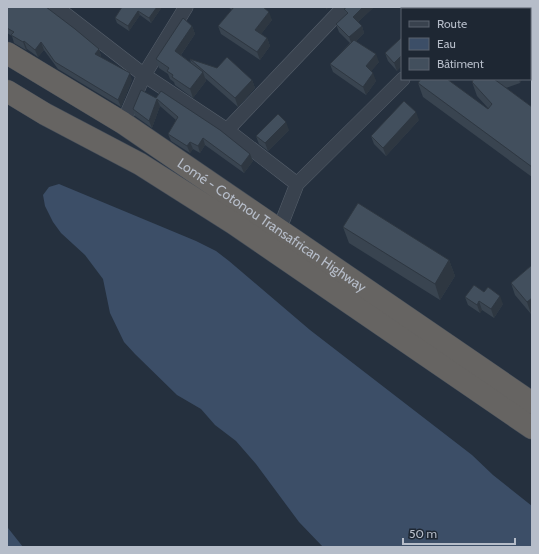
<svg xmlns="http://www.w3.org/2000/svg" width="539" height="554" font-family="Cabin,sans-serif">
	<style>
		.water { fill: #3c4e67 }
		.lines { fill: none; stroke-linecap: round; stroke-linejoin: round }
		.minor-casing { stroke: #57606c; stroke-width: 15 }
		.trunk-casing { stroke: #444d59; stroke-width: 23 }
		.minor { stroke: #39424e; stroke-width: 14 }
		.trunk { stroke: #666462; stroke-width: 22 }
		.wall { fill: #394450 }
		.shaded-wall { fill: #2e3741 }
		.building { fill: #424f5d; stroke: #2e3741 }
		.labels { text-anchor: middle; stroke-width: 4; stroke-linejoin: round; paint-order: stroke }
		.street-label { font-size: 14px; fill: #b6bdc9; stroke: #1e2733 }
	</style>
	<rect width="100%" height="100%" fill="#25303e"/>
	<path class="water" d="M59 184 196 241 216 251 229 261 310 330 472 455 493 475 532 506V547H323L299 522 256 464 236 441 215 425 201 409 177 395 135 354 124 342 110 313 103 279 85 255 61 233 53 222 45 206 43 195 49 187Z
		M7 524 8 528 23 547H7Z"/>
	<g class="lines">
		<defs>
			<path id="minor" d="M56 7 144 75 227 130 297 184
				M438 7 440 9
				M473 9 475 7
				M123 123 144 75 186 7
				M227 130 344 7
				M276 236 279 230 297 184 403 79"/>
			<g id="trunk">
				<path id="s1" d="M7 53 123 123 532 403"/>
				<path d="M7 91 45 114 140 164 233 223 532 428"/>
			</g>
		</defs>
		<use href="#minor" class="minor-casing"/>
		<use href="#trunk" class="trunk-casing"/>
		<use href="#minor" class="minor"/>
		<use href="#trunk" class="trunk"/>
	</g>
	<path class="wall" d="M7 7 99 49 101 56 100 57 132 80 121 107 58 69 44 50 38 57 27 49 26 50 14 43 12 36 7 33Z
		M122 7H162L151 23 140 15 129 31 117 23 115 18Z
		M228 7H263L272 20 261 34 267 38 270 46 260 60 221 34 218 26 232 10Z
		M347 7H374L358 22 362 26 364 33 356 41 379 62 371 71 376 81 366 95 333 72 330 64 350 43 339 32 336 24 346 15 344 9Z
		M192 26 195 34 181 55 191 63 190 59 252 80 255 88 238 107 205 78 206 81 193 98 175 85 174 82 170 79 168 74 159 68 156 59Z
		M402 39 397 71 388 61 385 53Z
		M474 79H522L520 83 506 88 532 107V177L423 97 418 83 488 109V108L477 96 472 82Z
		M141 90 250 154 253 161 244 173 205 145 200 153 193 149 190 153 171 141 168 134 176 120 160 106 152 128 135 116 133 109Z
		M419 120 386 156 374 144 371 136Z
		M289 130 268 151 259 144 256 136Z
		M343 227 449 260 455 276 440 300 349 243Z
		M532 265V314H531L515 295 511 283Z
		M484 292 503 304 494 318 482 310 480 313 468 305 465 297Z"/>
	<path class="shaded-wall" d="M157 7H162L151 23 149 18Z
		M326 7H329L326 10Z
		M363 7H374L356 24 353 17Z
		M138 11 140 15 129 31 128 26Z
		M269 12 272 20 258 38 255 30Z
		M192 26 195 34 178 59 175 51Z
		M362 26 364 33 352 45 349 37Z
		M267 38 270 46 260 60 257 52Z
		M24 41 27 49 26 50 23 42Z
		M41 42 44 50 38 57 35 50Z
		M99 49 101 56 97 61 95 54Z
		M376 54 379 62 369 74 366 66Z
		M402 55V66L397 71 394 63Z
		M203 72 206 81 193 98 190 89Z
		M130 73 132 80 121 107 118 100Z
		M373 73 376 81 366 95 363 87Z
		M519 79H522L520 83Z
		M252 80 255 88 238 107 235 98Z
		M157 99 160 106 152 128 149 121Z
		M416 112 419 120 386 156 383 148Z
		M286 122 289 130 268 151 265 143Z
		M203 138 205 145 200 153 198 146Z
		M190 142 193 149 190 153 187 146Z
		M250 154 253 161 244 173 241 166Z
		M449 260 455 276 440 300 435 284Z
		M500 296 503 304 494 318 491 309Z
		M532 298V314H531L527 302Z
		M479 301 482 310 480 313 477 305Z"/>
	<path class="building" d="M7 7H46L75 29 99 49 95 54 130 73 118 100 55 62 41 42 35 50 24 41 23 42 11 35 14 32 7 28Z
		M122 7H157L149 18 138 11 128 26 115 18Z
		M234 7H263L269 12 255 30 267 38 257 52 218 26Z
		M347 7H363L353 17 362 26 349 37 336 24 348 13 344 9Z
		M183 18 192 26 175 51 203 72 190 89 172 77 173 75 167 71 169 68 156 59Z
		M401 38 402 39V55L394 63 385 53Z
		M354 40 376 54 366 66 373 73 363 87 330 64Z
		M227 57 252 80 235 98 190 59 217 68Z
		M421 79H447L488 109 492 104 472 82 474 79H494L532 107V167L418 83Z
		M141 90 156 98 161 91 220 130 250 154 241 166 203 138 198 146 190 142 187 146 168 134 178 117 157 99 149 121 133 109Z
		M404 101 416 112 383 148 371 136Z
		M278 114 286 122 265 143 256 136Z
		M358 203 449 260 435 284 343 227Z
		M532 265V298L527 302 511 283Z
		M474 285 484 292 488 287 500 296 491 309 479 301 477 305 465 297Z"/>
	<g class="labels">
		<g class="street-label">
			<text dy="5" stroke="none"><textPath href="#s1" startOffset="316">Lomé - Cotonou Transafrican Highway</textPath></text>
		</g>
	</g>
	<rect width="539" height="554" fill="none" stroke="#b6bdc9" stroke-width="16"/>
	<rect x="401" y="8" width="130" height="72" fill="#1e2733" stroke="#5b636f"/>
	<rect x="409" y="21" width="20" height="6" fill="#39424e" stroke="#5b636f"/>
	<text x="437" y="28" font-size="12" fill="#b6bdc9">Route</text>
	<rect x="409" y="38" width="20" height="12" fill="#3c4e67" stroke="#5b636f"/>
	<text x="437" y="48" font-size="12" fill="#b6bdc9">Eau</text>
	<rect x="409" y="58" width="20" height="12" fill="#424f5d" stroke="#5b636f"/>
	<text x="437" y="68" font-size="12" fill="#b6bdc9">Bâtiment</text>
	<path d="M403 538v6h112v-6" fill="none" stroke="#b6bdc9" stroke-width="2"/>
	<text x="409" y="538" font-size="12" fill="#b6bdc9" stroke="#1e2733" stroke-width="3" paint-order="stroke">50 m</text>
</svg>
